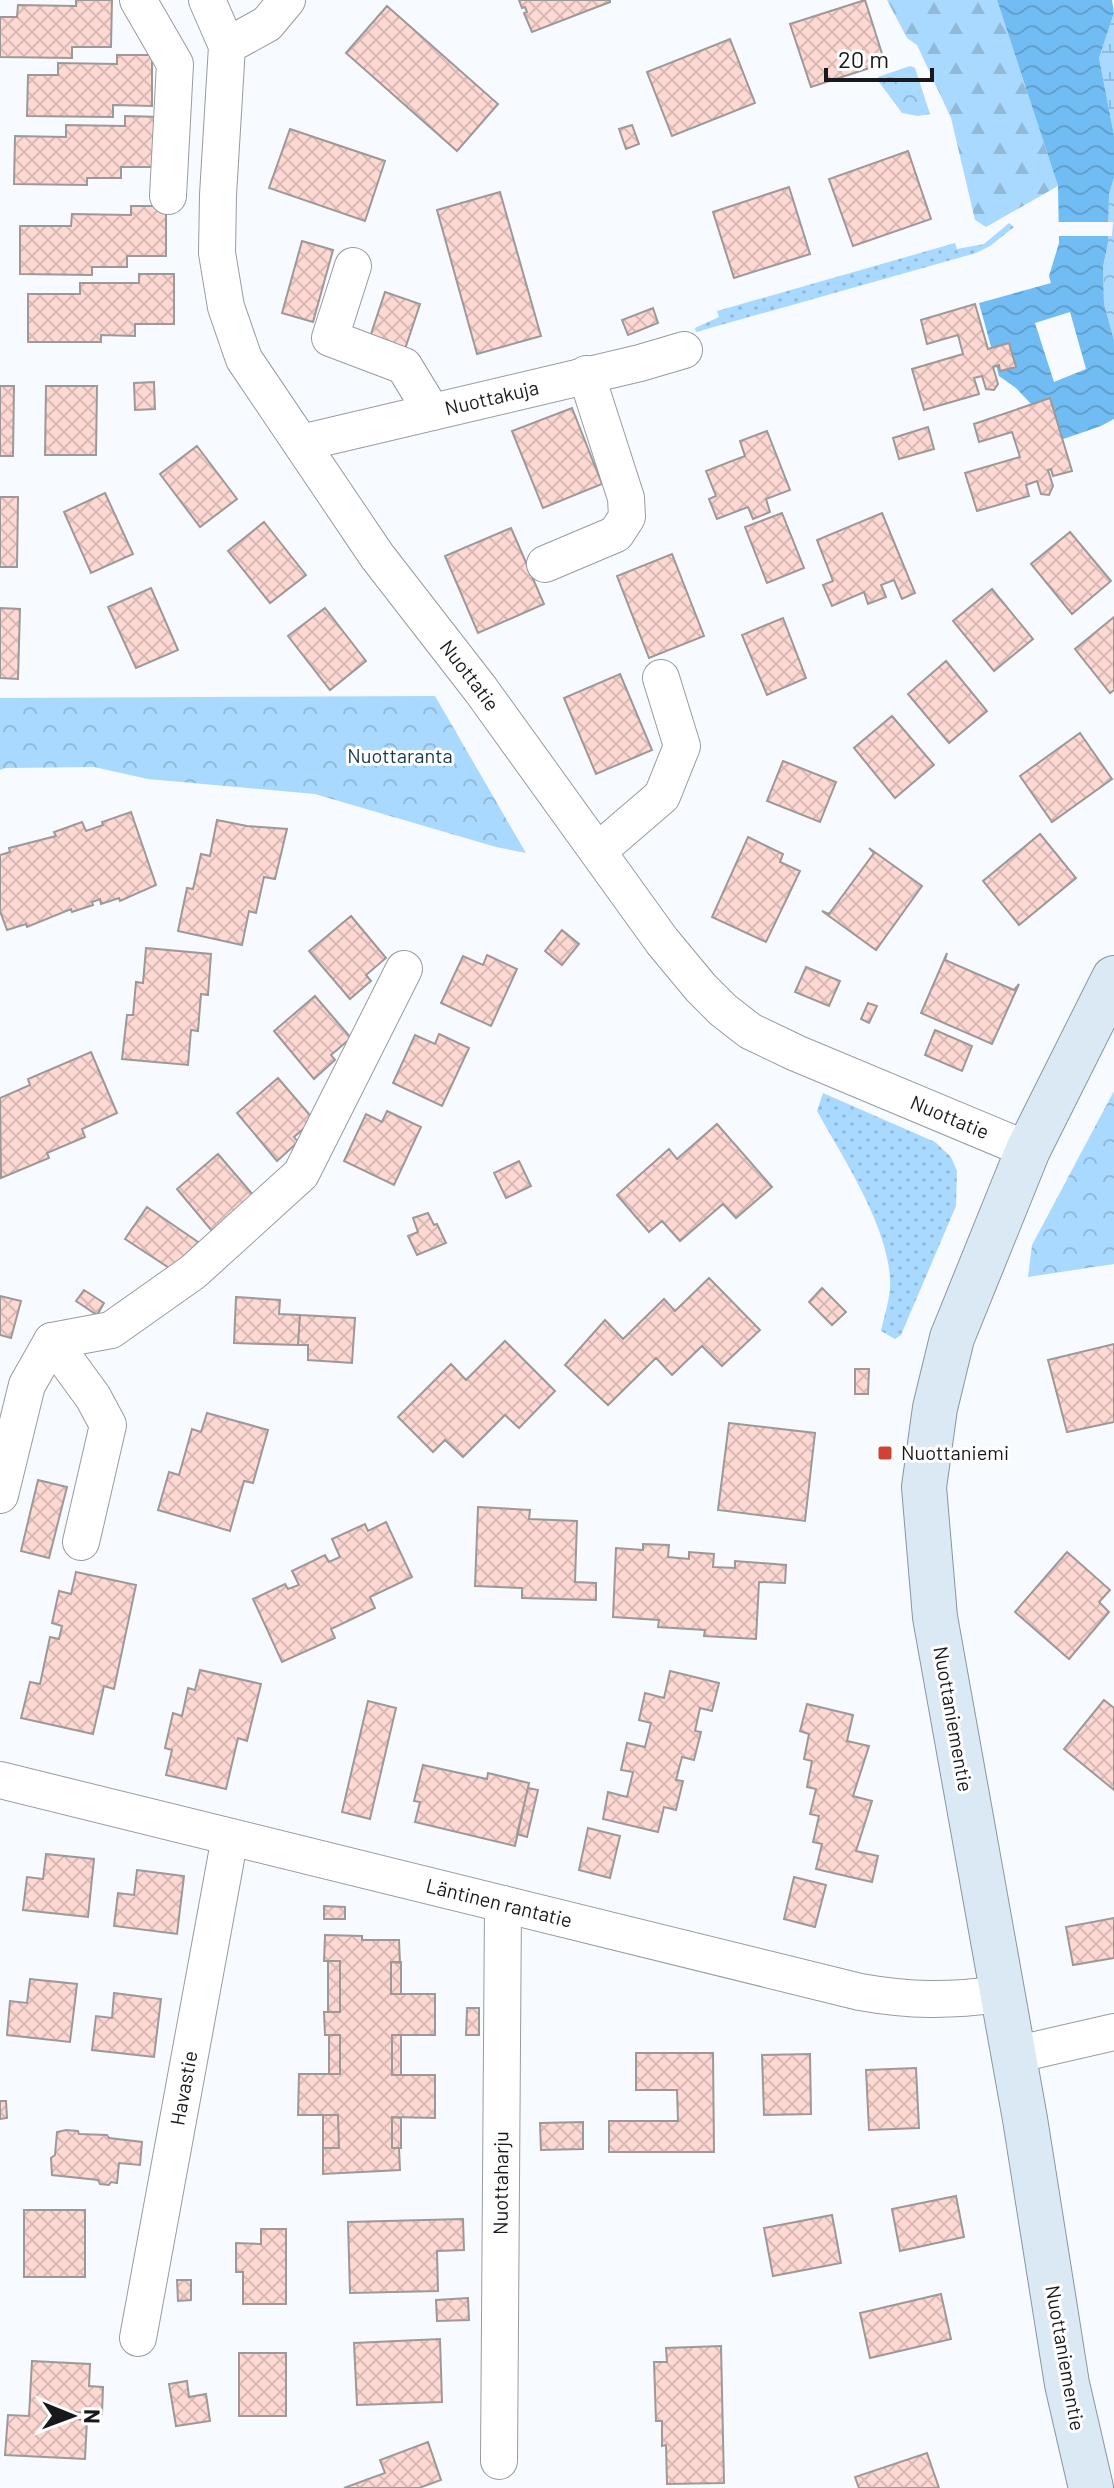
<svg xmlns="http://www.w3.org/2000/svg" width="1114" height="2488" font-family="Barlow,sans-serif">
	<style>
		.grass { fill: url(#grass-dots) }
		.forest { fill: url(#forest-firs) }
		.wetland { fill: url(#wetland-marsh) }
		.park { fill: url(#park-crowns) }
		.water { fill: url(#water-waves); fill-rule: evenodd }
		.pier { fill: #f7fbff }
		.building { fill: url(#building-cross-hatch); stroke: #9e9998; stroke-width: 2 }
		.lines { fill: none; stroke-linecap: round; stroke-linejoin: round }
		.minor-casing { stroke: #989c9f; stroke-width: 38 }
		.major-casing { stroke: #8796a2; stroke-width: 46 }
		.minor { stroke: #fff; stroke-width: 36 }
		.major { stroke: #dbe9f4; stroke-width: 44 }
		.poi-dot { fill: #cf4234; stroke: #fff; stroke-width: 3 }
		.labels { text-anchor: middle; stroke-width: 6; stroke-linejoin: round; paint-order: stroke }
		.street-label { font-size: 20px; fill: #18191a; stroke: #fff }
		.park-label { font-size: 20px; fill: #16364d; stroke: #fff }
		.poi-label { font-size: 20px; fill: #18191a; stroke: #fff; text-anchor: start }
	</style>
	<defs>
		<pattern id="grass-dots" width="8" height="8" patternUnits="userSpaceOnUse" patternTransform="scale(2)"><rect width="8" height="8" fill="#a9d9fe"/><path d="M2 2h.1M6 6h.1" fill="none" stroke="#91bad9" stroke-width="1.8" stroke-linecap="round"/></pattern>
		<pattern id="forest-firs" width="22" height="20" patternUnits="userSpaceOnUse" patternTransform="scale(2)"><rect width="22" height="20" fill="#a9d9fe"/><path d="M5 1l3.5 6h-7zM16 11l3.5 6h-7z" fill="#91bad9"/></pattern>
		<pattern id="wetland-marsh" width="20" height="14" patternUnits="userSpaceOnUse" patternTransform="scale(2)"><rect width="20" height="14" fill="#a9d9fe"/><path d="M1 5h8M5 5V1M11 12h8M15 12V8" fill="none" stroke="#91bad9"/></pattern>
		<pattern id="park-crowns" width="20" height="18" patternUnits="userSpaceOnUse" patternTransform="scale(2)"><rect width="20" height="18" fill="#a9d9fe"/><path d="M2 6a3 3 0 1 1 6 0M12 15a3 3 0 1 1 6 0" fill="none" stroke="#91bad9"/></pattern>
		<pattern id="water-waves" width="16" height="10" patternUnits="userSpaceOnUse" patternTransform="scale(2)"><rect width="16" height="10" fill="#71bcf2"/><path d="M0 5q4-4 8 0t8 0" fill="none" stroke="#61a1cf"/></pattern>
		<pattern id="building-cross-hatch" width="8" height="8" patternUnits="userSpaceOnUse" patternTransform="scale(2)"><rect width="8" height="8" fill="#fed8d2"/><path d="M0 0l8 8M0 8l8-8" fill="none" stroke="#d9b9b4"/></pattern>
	</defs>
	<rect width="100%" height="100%" fill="#f7fbff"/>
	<path class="grass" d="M1009 223 1014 227 990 246 976 253 696 332 695 328 719 317 717 311 955 243 957 249 984 244Z
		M823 1093 935 1142 951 1157 957 1171 956 1206 901 1335 895 1339 881 1331C884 1317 889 1302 890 1288 893 1233 843 1158 817 1111Z"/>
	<path class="forest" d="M887 0H997L1058 186 986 227 975 220 951 118 917 45 907 38Z"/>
	<path class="wetland" d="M1114 13V135L1099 58Z"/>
	<path class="park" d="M910 66 915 68 930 114 918 116 902 113 879 82 878 77Z
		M1114 178V340L1104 304 1103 267 1108 243 1109 194Z
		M435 696 526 853 496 847 315 794 148 779 94 767 6 768 0 770V698Z
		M1114 1091V1264L1028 1277 1032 1245Z"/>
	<path class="water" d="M997 0H1112L1114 13 1099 58 1114 135V178L1109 194 1108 243 1103 267 1104 304 1114 340V419L1101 426 1043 446 1032 405 1016 388 999 376 979 303 1051 283 1049 276 1059 243 1058 186ZM1070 312 1086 369 1054 382 1035 323Z"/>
	<path class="pier" d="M1054 222H1113L1112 236H1055Z"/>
	<path class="building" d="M76 0H112L111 47H72V58L0 57V17H17L18 5 76 6Z
		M519 0H610V2L532 32 524 13 527 12 525 7 522 8Z
		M865 0 885 63 811 87 790 24Z
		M387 6 498 104 457 151 346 53Z
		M730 39 755 103 672 136 647 72Z
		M117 55H152V106L113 105V117L27 116 28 75H58V63L117 64Z
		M125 116 161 117 160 167H121V178H87V185L14 184 15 136 66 137V125L125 126Z
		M632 125 639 144 626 149 619 129Z
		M290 129 385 161 365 221 269 188Z
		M908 151 931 219 853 246 829 179Z
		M789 187 810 254 734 278 713 212Z
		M500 192 541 336 477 354 437 210Z
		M131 206H166V256H127V267H92V275L20 274V226H71L72 214 131 215Z
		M302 241 333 250 313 322 282 313Z
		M139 274H174V324H135V336L101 335V342H28V294H80V283H139Z
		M385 292 420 304 405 349 370 337Z
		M975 304 988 349 1009 343 1016 367 1000 371 999 365 993 367 998 384 994 390 986 389 982 376 974 378 979 394 924 410 912 369 963 354 958 335 927 344 921 320Z
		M653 308 658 323 628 335 622 320Z
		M154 382 155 409 135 410 134 383Z
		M0 386H14L13 456H0Z
		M46 386H97L96 455H45Z
		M1050 398 1072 471 1053 476 1051 469 1048 470 1053 486 1049 495 1041 494 1037 481 1026 485 1029 496 977 511 965 473 1020 457 1012 432 979 442 974 424Z
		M572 408 602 484 543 508 512 431Z
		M928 427 934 449 899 459 893 438Z
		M767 431 790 490 766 499 770 512 753 519 748 507 717 519 709 499 716 496 706 471 745 456 740 441Z
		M197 446 237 499 200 527 160 474Z
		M105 493 133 554 91 573 64 512Z
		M0 497H18L17 567H0Z
		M782 513 804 568 767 583 745 527Z
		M882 513 915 593 902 599 894 580 881 585 886 597 868 604 864 592 832 606 823 585 833 581 817 540Z
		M264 522 306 575 270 603 228 551Z
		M511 528 544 604 478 633 445 556Z
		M1070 532 1111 581 1072 614 1031 564Z
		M672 554 704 636 649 658 617 576Z
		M151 588 178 650 136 668 108 607Z
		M992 589 1033 639 994 671 953 621Z
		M0 608 20 609 18 679 0 678Z
		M325 608 366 661 330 690 288 636Z
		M1114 617V690L1110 693 1075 649Z
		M783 618 806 678 767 695 742 635Z
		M946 661 987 711 949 743 908 694Z
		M620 674 652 750 596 774 564 698Z
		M892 716 934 765 895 798 854 748Z
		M1080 733 1112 779 1052 822 1020 776Z
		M783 761 836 782 820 822 767 801Z
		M131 812 156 885 120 901 119 898 101 904 100 899 92 902 93 905 72 912 71 909 27 927 26 924 7 930 0 911V855L10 852 9 848 56 836 54 832 82 822 86 831 103 825 102 822Z
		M217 820 247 826 287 829 275 879 264 877 256 913 249 911 242 945 178 931 187 888 193 889 201 854 210 856Z
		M1040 834 1076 878 1019 925 983 881Z
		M748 837 783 854 780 862 800 871 766 942 712 917Z
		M869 848 922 886 876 950 822 911 829 914 874 853Z
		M351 916 386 958 366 975 371 981 350 999 309 951Z
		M562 930 579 944 562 965 545 951Z
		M146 948 211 954 208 995 201 994 198 1031 191 1030 188 1065 122 1059 127 1015H133L136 982 143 983Z
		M947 953 945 960 1014 990 1019 984 992 1044 921 1013Z
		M487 955 517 969 491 1026 441 1003 463 956 483 965Z
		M806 967 840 981 829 1006 795 992Z
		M315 996 351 1038 331 1055 335 1060 314 1079 274 1031Z
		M868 1003 877 1006 869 1023 861 1019Z
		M935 1030 972 1046 962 1071 925 1055Z
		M439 1034 469 1048 442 1106 393 1083 415 1035 435 1044Z
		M91 1052 117 1113 82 1129 85 1137 47 1153 49 1158 1 1178 0 1098 30 1085 28 1079Z
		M278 1078 314 1120 294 1137 298 1142 277 1161 237 1113Z
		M387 1111 421 1127 394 1185 344 1161 366 1114 382 1122Z
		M717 1124 772 1187 736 1218 723 1204 680 1241 662 1221 649 1232 617 1195 669 1149 677 1159Z
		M218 1154 254 1196 217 1237 177 1189Z
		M519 1161 531 1186 506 1198 494 1173Z
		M147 1207 201 1244 180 1275 125 1239Z
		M428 1213 434 1225 437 1224 446 1243 417 1255 408 1236 418 1232 413 1218Z
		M709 1278 760 1330 722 1366 702 1346 672 1375 656 1358 608 1405 565 1365 605 1320 623 1339 664 1299 675 1311Z
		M822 1288 846 1312 832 1325 809 1302Z
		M84 1290 104 1303 97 1315 76 1301Z
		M0 1296 21 1301 11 1338 0 1335Z
		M236 1297 280 1300 279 1314 300 1315 298 1345 234 1343Z
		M300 1315 355 1318 352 1363 308 1360V1345H298Z
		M505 1341 555 1391 519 1428 505 1415 463 1457 445 1440 433 1452 398 1417 451 1364 466 1380Z
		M1114 1344V1422L1067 1432 1048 1360Z
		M855 1369H869L868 1394H855Z
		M207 1413 268 1430 253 1483 244 1481 230 1531 158 1510 169 1472 179 1475 192 1429 201 1432Z
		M729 1423 815 1433 805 1521 718 1510Z
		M38 1480 67 1487 49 1558 21 1551Z
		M478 1507 530 1510 529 1519 577 1521 575 1582 596 1583V1600L522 1598V1588L475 1586Z
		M386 1522 412 1577 370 1597 375 1608 331 1629 335 1638 282 1662 253 1599 285 1584 288 1589 299 1585 292 1571 325 1555 329 1562 340 1557 332 1539 365 1524 368 1531Z
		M643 1544 669 1545 668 1557 689 1559V1552L714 1554 713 1567 735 1568V1561L786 1565 785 1583 759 1582 756 1639 704 1636 705 1630 658 1627 659 1620 613 1617 616 1548 643 1550Z
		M1067 1552 1110 1590 1099 1602 1109 1612 1069 1659 1015 1612Z
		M76 1572 136 1585 114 1689 104 1686 93 1734 21 1718 30 1682 40 1684 50 1637 59 1639 62 1626 52 1623 59 1591 71 1594Z
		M200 1670 261 1684 247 1741 238 1738 226 1789 166 1775 172 1750 165 1748 173 1713 182 1716 188 1688 195 1690Z
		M670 1671 719 1683 712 1711 700 1708 695 1731 701 1732 694 1760 682 1757 676 1780 683 1781 676 1810 664 1807 658 1832 603 1819 608 1792 627 1797 633 1772 621 1770 627 1743 645 1747 651 1723 639 1720 645 1693 664 1698Z
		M1104 1700 1114 1708V1790L1064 1749Z
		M368 1701 396 1708 370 1819 342 1812Z
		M807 1704 853 1715 847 1741 869 1746 853 1796 872 1801 856 1851 878 1856 872 1882 816 1869 822 1844 813 1842 819 1816 810 1814 816 1789 807 1787 812 1761 804 1759 809 1734 800 1731Z
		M423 1765 487 1779 488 1773 529 1783 515 1846 415 1822 420 1802 414 1801Z
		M528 1788 538 1790 527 1837 517 1834Z
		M588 1828 620 1836 610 1878 579 1870Z
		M46 1854 94 1859 88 1917 23 1910 27 1877 43 1879Z
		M137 1870 184 1876 177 1934 114 1926 118 1893 134 1895Z
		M794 1877 826 1885 815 1927 784 1919Z
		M324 1906 345 1907V1919H324Z
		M1114 1918V1958L1073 1965 1066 1927Z
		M325 1935 362 1936V1940H399L400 1963 391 1962V1994H435V2035H392V2075H435V2118L392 2117V2148H399L400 2170 323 2174V2148H339L338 2115H298L299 2074H340V2035H325L324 2012H340V1961H324Z
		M328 1961H340V2012H328Z
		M391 1962H401V1994H391Z
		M30 1979 77 1984 70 2042 7 2035 10 2001 27 2003Z
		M114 1993 161 1999 154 2057 92 2050 96 2016 112 2018Z
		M467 2008H479V2035H466Z
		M329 2035H340V2074H329Z
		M392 2035H401V2075H392Z
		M636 2053H713L714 2152H609V2121H678L677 2090H636Z
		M810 2054 811 2114 764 2115 762 2055Z
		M916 2068 919 2128 869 2130 866 2070Z
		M0 2101H6L7 2118 0 2119Z
		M323 2115H338L339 2148H323Z
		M392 2117 401 2118V2148H392Z
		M583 2122V2149L541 2150 540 2123Z
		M66 2130 78 2131 79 2134 107 2135 109 2138 142 2142 140 2165 119 2163 117 2183 111 2182 109 2185 100 2184 98 2180 52 2175 51 2158 55 2155 57 2132Z
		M956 2196 964 2237 900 2251 892 2209Z
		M24 2210H85V2277H24Z
		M832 2215 841 2263 773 2276 764 2228Z
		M463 2219 464 2250 437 2251 438 2291 350 2293 348 2222Z
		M261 2229H286V2304H243V2272H236V2243L261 2244Z
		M177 2280H191V2300L178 2301Z
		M941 2294 951 2339 870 2358 860 2313Z
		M468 2298 469 2320 437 2321 436 2300Z
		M440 2339 442 2402 357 2405 354 2343Z
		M721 2346 724 2483 667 2484 666 2445 662 2446V2421H656L654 2362H667L666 2348Z
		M239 2353H286V2416H239Z
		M32 2361 90 2364 89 2386 103 2387 102 2414 75 2412 74 2419 87 2420 85 2459 5 2455 8 2415 29 2416Z
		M187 2381 189 2397 206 2394 210 2421 176 2426 169 2384Z
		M428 2442 441 2480 419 2488H344L385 2473 380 2460Z
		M927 2453 939 2488H859L855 2477Z"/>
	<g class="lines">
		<defs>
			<g id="minor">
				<path d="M138 0 175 64 168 196"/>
				<path id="s1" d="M207 0 227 46 218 195 217 253 226 307 244 359 377 556 481 690 662 941 701 988 723 1010 750 1031 796 1053 1028 1150"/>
				<path d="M227 46 267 24 287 0"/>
				<path d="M353 266 330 338 404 366 432 412"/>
				<path id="s2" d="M301 443 640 363 684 350"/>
				<path d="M545 564 616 534 627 517 626 498 586 374"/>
				<path d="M598 851 662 796 682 746 661 678"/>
				<path d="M52 1341 111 1330 193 1272 301 1174 404 969"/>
				<path d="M52 1341 93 1397 108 1425 81 1542"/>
				<path d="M0 1495 27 1385 52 1341"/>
				<path id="s3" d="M0 1780 860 1992C911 2001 949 2001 1000 1994"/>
				<path d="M1014 2055 1114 2032"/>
				<path id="s4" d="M138 2338 230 1837"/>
				<path id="s5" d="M499 2461 503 1904"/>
			</g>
			<path id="major" d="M1091 2488 1067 2384 1025 2119 935 1617 924 1487 935 1408 952 1338 1028 1150 1114 978"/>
		</defs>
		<use href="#minor" class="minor-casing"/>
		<use href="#major" class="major-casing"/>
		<use href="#minor" class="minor"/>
		<use href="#major" class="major"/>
	</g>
	<rect class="poi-dot" x="877" y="1445" width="16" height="16" rx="4"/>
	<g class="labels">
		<g class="street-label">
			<text dy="7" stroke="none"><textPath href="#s2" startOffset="196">Nuottakuja</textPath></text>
			<text dy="7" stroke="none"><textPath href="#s1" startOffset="756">Nuottatie</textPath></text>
			<text dy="7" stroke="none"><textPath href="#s1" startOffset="1428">Nuottatie</textPath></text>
			<text transform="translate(953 1719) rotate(80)" y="7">Nuottaniementie</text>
			<text dy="7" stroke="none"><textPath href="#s3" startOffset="514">Läntinen rantatie</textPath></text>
			<text dy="7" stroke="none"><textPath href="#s4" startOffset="254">Havastie</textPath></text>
			<text dy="7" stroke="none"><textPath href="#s5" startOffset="278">Nuottaharju</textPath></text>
			<text transform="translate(1065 2358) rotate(80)" y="7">Nuottaniementie</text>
		</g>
		<g class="park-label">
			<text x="400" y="763">Nuottaranta</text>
		</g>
		<g class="poi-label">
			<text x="901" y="1460">Nuottaniemi</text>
		</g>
	</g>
	<g transform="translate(72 2416) rotate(91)" stroke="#ffffff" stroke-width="6" paint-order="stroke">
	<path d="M0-6L14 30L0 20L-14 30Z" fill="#18191a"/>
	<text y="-12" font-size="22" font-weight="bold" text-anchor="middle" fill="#18191a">N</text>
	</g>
	<path d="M826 68v12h106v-12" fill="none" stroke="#18191a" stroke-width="4"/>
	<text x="838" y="68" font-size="24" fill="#18191a" stroke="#ffffff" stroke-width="6" paint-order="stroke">20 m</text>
</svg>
